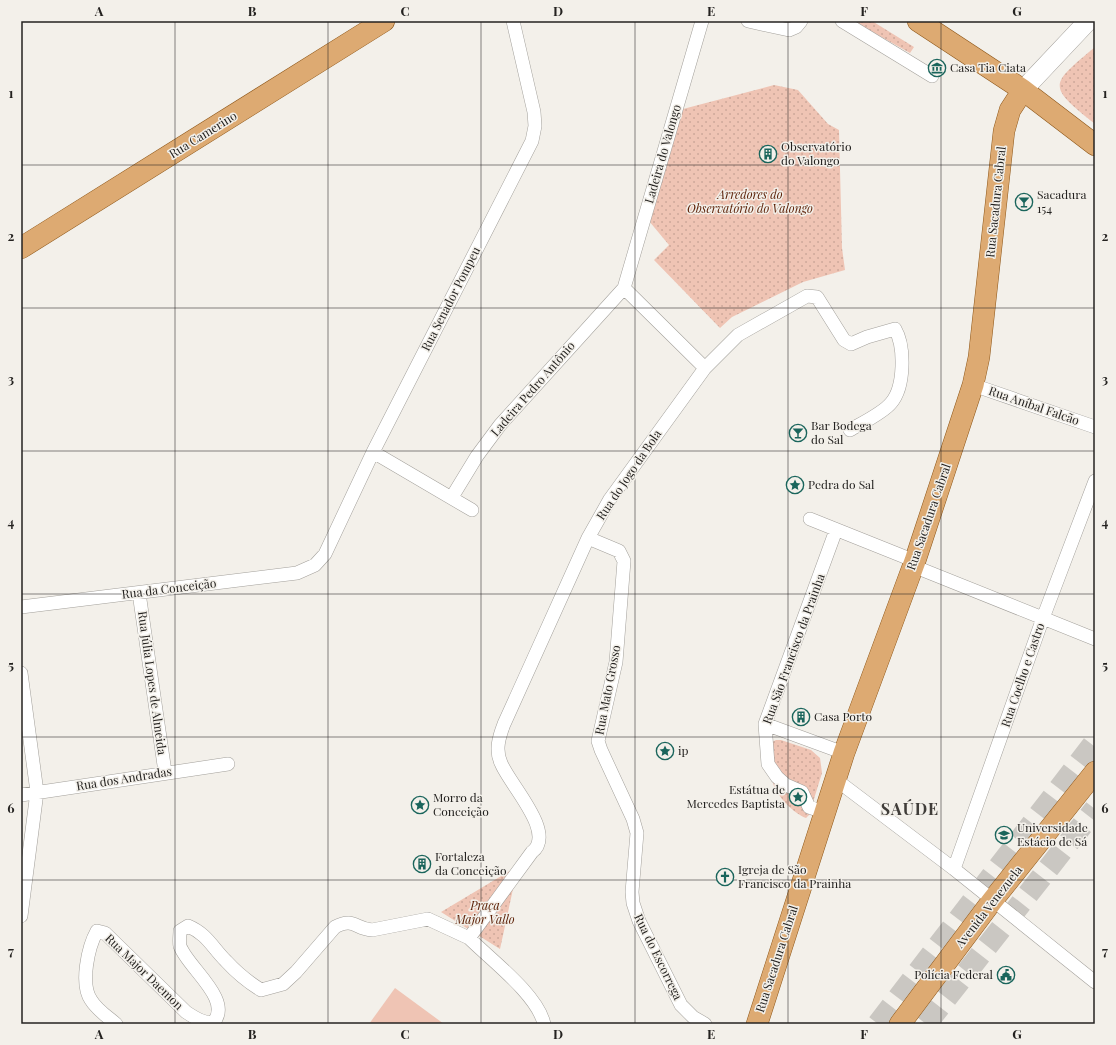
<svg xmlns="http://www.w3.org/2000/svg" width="1116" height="1045" font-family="'Playfair Display',serif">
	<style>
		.park { fill: url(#park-dots) }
		.garden { fill: #efc4b4 }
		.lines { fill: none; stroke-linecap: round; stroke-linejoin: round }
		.highway-tunnel { stroke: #cac7c2; stroke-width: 22; stroke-dasharray: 22 11; stroke-linecap: butt }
		.street-casing { stroke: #a3a09b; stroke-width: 14 }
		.secondary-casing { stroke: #a3a09b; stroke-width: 20 }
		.primary-casing { stroke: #8d5618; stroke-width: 22 }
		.street { stroke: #fff; stroke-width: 13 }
		.secondary { stroke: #fff; stroke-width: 19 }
		.primary { stroke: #ddaa72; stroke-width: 21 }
		.grid { fill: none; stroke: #242220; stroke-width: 1; stroke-opacity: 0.55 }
		.labels { text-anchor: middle; stroke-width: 3; stroke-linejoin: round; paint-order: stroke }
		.poi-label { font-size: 12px; fill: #242220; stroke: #f3f0ea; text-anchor: start }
		.street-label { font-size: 12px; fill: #242220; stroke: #f3f0ea }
		.park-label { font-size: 12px; font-style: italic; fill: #5a1d03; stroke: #f3f0ea }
		.district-label { font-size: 16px; font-weight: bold; letter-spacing: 1px; fill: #403d39; stroke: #f3f0ea }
		.neatline { fill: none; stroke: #242220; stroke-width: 1.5 }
		.grid-label { font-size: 13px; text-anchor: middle; font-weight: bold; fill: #242220 }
	</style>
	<defs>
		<pattern id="park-dots" width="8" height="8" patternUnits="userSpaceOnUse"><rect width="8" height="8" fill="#efc4b4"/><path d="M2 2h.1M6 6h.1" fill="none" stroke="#cda89a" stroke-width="1.8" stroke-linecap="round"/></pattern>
	</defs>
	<rect width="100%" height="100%" fill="#f3f0ea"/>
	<path class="park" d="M853 21H872L914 47 910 53Z
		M1095 47V124C1046 85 1050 85 1095 47Z
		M774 85 798 90 828 124 839 130 842 248 845 270 803 282 732 317 720 328 654 260 669 245 649 221 683 109Z
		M776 740H781L811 750 820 758 822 773 809 815 806 818C793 813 774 794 772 779 771 767 772 754 772 742Z
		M518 866 500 949 441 912Z"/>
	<path class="garden" d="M395 988 444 1024H369Z"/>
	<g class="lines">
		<path class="highway-tunnel" d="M878 1024 1095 742
			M926 1024 1095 809"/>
		<defs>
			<path id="street" d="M748 21 789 30 796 27 801 21
				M842 21 932 76
				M624 288 705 368
				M973 385 1095 427
				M373 452 472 510
				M452 497 477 456 500 425 624 288 702 21
				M810 519 915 561
				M588 538 619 551 624 561 616 662 598 741 601 750 633 819 637 833 632 892 633 903 639 921 681 1005 693 1017 705 1024
				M913 566 1095 639
				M139 593 165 772
				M21 607 297 573 315 565 325 554 373 452 532 141 535 126 534 112 513 21
				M21 673 37 792 21 916
				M765 724 844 753
				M835 779 954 869 1095 982
				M21 795 228 764
				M824 812 809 807 802 792 786 785 777 777 768 764 765 724 836 530
				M954 869 1043 618 1095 481
				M469 938C490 959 538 995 544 1024
				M116 1024C108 1017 97 1010 91 1000 80 984 88 947 97 931L105 933 186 1012C195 1018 203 1023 213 1023 234 1000 187 967 180 946 179 942 180 935 180 931L188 926C207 934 212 947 226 961 237 973 248 982 261 990L283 984 296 972 335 927C354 917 355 929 372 930L428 919 469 938 532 852C557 833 509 784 501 763 495 750 499 737 504 724L588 538 610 499 705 368 738 335 807 296 817 297 844 340 851 344 867 337 895 329C905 346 905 387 891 403 883 413 862 423 850 430"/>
			<path id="secondary" d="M1023 90 1088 21"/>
			<path id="primary" d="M918 21 1023 90 1095 145
				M21 248 384 21
				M757 1024 844 753 915 561 973 385 979 357 1004 131 1010 110 1023 90
				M900 1024 992 901 1095 772"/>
		</defs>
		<use href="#street" class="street-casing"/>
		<use href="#secondary" class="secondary-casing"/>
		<use href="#primary" class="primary-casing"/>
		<use href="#street" class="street"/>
		<use href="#secondary" class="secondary"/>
		<use href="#primary" class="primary"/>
	</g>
	<path class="grid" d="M175 21V1024M328 21V1024M481 21V1024M635 21V1024M788 21V1024M941 21V1024M21 165H1095M21 308H1095M21 451H1095M21 594H1095M21 737H1095M21 880H1095"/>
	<defs>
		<symbol id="museum-ring" viewBox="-11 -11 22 22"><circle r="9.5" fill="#f3f0ea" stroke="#1a655c" stroke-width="1.5"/><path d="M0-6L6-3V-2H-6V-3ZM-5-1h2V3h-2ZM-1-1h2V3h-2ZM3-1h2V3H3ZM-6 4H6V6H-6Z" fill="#1a655c"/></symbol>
		<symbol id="building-ring" viewBox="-11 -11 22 22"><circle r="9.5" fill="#f3f0ea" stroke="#1a655c" stroke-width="1.5"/><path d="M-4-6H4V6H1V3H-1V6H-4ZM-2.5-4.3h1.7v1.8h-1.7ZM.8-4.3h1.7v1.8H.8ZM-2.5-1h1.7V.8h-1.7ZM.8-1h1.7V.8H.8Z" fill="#1a655c"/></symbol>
		<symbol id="bar-ring" viewBox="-11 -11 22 22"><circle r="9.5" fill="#f3f0ea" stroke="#1a655c" stroke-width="1.5"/><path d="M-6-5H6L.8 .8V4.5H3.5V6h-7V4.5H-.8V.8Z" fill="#1a655c"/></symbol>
		<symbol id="sight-ring" viewBox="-11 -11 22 22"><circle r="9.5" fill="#f3f0ea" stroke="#1a655c" stroke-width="1.5"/><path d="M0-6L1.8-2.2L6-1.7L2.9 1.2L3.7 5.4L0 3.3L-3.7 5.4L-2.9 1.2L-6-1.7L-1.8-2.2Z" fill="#1a655c"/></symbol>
		<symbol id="university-ring" viewBox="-11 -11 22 22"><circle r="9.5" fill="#f3f0ea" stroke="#1a655c" stroke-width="1.5"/><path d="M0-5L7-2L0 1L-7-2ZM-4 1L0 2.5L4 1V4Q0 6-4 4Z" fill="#1a655c"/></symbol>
		<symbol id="church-ring" viewBox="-11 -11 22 22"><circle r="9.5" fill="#f3f0ea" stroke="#1a655c" stroke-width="1.5"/><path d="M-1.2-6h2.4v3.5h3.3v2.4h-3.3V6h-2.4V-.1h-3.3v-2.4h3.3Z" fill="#1a655c"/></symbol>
		<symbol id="civic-ring" viewBox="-11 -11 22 22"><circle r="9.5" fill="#f3f0ea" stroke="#1a655c" stroke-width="1.5"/><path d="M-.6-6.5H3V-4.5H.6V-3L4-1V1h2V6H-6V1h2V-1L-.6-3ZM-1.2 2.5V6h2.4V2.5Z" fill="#1a655c"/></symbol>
	</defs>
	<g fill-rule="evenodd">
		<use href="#museum-ring" x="927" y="58" width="20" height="20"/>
		<use href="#building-ring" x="758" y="144" width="20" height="20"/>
		<use href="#bar-ring" x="1014" y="192" width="20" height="20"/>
		<use href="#bar-ring" x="788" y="423" width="20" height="20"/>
		<use href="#sight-ring" x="785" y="475" width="20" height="20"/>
		<use href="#building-ring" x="791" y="707" width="20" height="20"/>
		<use href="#sight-ring" x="655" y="741" width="20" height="20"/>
		<use href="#sight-ring" x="788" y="787" width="20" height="20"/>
		<use href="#sight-ring" x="410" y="795" width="20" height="20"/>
		<use href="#university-ring" x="994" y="825" width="20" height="20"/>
		<use href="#building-ring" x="412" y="854" width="20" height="20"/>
		<use href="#church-ring" x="715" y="867" width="20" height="20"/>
		<use href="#civic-ring" x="996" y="965" width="20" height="20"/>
	</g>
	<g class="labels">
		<g class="poi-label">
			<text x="950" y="72">Casa Tia Ciata</text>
			<text x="781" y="151">Observatório<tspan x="781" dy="14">do Valongo</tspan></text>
			<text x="1037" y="199">Sacadura<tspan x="1037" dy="14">154</tspan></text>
			<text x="811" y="430">Bar Bodega<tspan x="811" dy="14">do Sal</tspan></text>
			<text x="808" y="489">Pedra do Sal</text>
			<text x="814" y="721">Casa Porto</text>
			<text x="678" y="755">ip</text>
			<text x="785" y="794" text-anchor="end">Estátua de<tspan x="785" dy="14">Mercedes Baptista</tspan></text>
			<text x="433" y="802">Morro da<tspan x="433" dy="14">Conceição</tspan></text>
			<text x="1017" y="832">Universidade<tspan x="1017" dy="14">Estácio de Sá</tspan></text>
			<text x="435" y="861">Fortaleza<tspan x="435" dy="14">da Conceição</tspan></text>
			<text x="738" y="874">Igreja de São<tspan x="738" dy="14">Francisco da Prainha</tspan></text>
			<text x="993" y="979" text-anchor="end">Polícia Federal</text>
		</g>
		<g class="street-label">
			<text transform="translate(203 135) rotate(-32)" y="4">Rua Camerino</text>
			<text transform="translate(663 154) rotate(-74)" y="4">Ladeira do Valongo</text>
			<text transform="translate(996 202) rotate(-84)" y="4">Rua Sacadura Cabral</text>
			<text transform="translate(451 299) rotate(-63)" y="4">Rua Senador Pompeu</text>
			<text transform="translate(533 389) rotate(-49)" y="4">Ladeira Pedro Antônio</text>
			<text transform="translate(1034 406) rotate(19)" y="4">Rua Aníbal Falcão</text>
			<text transform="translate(629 475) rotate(-56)" y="4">Rua do Jogo da Bola</text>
			<text transform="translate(929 517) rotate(-71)" y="4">Rua Sacadura Cabral</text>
			<text transform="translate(169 589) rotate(-7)" y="4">Rua da Conceição</text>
			<text transform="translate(794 649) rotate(-70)" y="4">Rua São Francisco da Prainha</text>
			<text transform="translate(1023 675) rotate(-71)" y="4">Rua Coelho e Castro</text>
			<text transform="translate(152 683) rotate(82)" y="4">Rua Júlia Lopes de Almeida</text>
			<text transform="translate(608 690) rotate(-79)" y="4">Rua Mato Grosso</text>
			<text transform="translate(124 779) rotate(-9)" y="4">Rua dos Andradas</text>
			<text transform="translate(989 907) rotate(-52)" y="4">Avenida Venezuela</text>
			<text transform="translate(658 957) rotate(64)" y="4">Rua do Escorrega</text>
			<text transform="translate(777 959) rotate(-72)" y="4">Rua Sacadura Cabral</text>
			<text transform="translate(144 972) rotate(44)" y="4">Rua Major Daemon</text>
		</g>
		<g class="park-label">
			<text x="750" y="199">Arredores do<tspan x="750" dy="14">Observatório do Valongo</tspan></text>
			<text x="485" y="910">Praça<tspan x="485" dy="14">Major Vallo</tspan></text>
		</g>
		<g class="district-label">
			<text x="910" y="815">SAÚDE</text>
		</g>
	</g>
	<rect width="1116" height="1045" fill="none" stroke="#f3f0ea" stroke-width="44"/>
	<rect x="22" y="22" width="1072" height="1001" class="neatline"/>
	<g class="grid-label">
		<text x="99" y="16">A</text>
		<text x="252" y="16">B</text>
		<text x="405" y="16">C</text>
		<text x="558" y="16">D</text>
		<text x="711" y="16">E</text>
		<text x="864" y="16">F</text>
		<text x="1017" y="16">G</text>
		<text x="11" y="98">1</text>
		<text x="1105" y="98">1</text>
		<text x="11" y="241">2</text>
		<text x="1105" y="241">2</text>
		<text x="11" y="384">3</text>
		<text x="1105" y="384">3</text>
		<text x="11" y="527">4</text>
		<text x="1105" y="527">4</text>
		<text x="11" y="670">5</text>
		<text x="1105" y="670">5</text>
		<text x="11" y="813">6</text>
		<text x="1105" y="813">6</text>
		<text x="11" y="956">7</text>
		<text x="1105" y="956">7</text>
		<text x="99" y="1039">A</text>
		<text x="252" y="1039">B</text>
		<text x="405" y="1039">C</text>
		<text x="558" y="1039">D</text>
		<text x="711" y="1039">E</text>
		<text x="864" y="1039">F</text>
		<text x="1017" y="1039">G</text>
	</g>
</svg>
